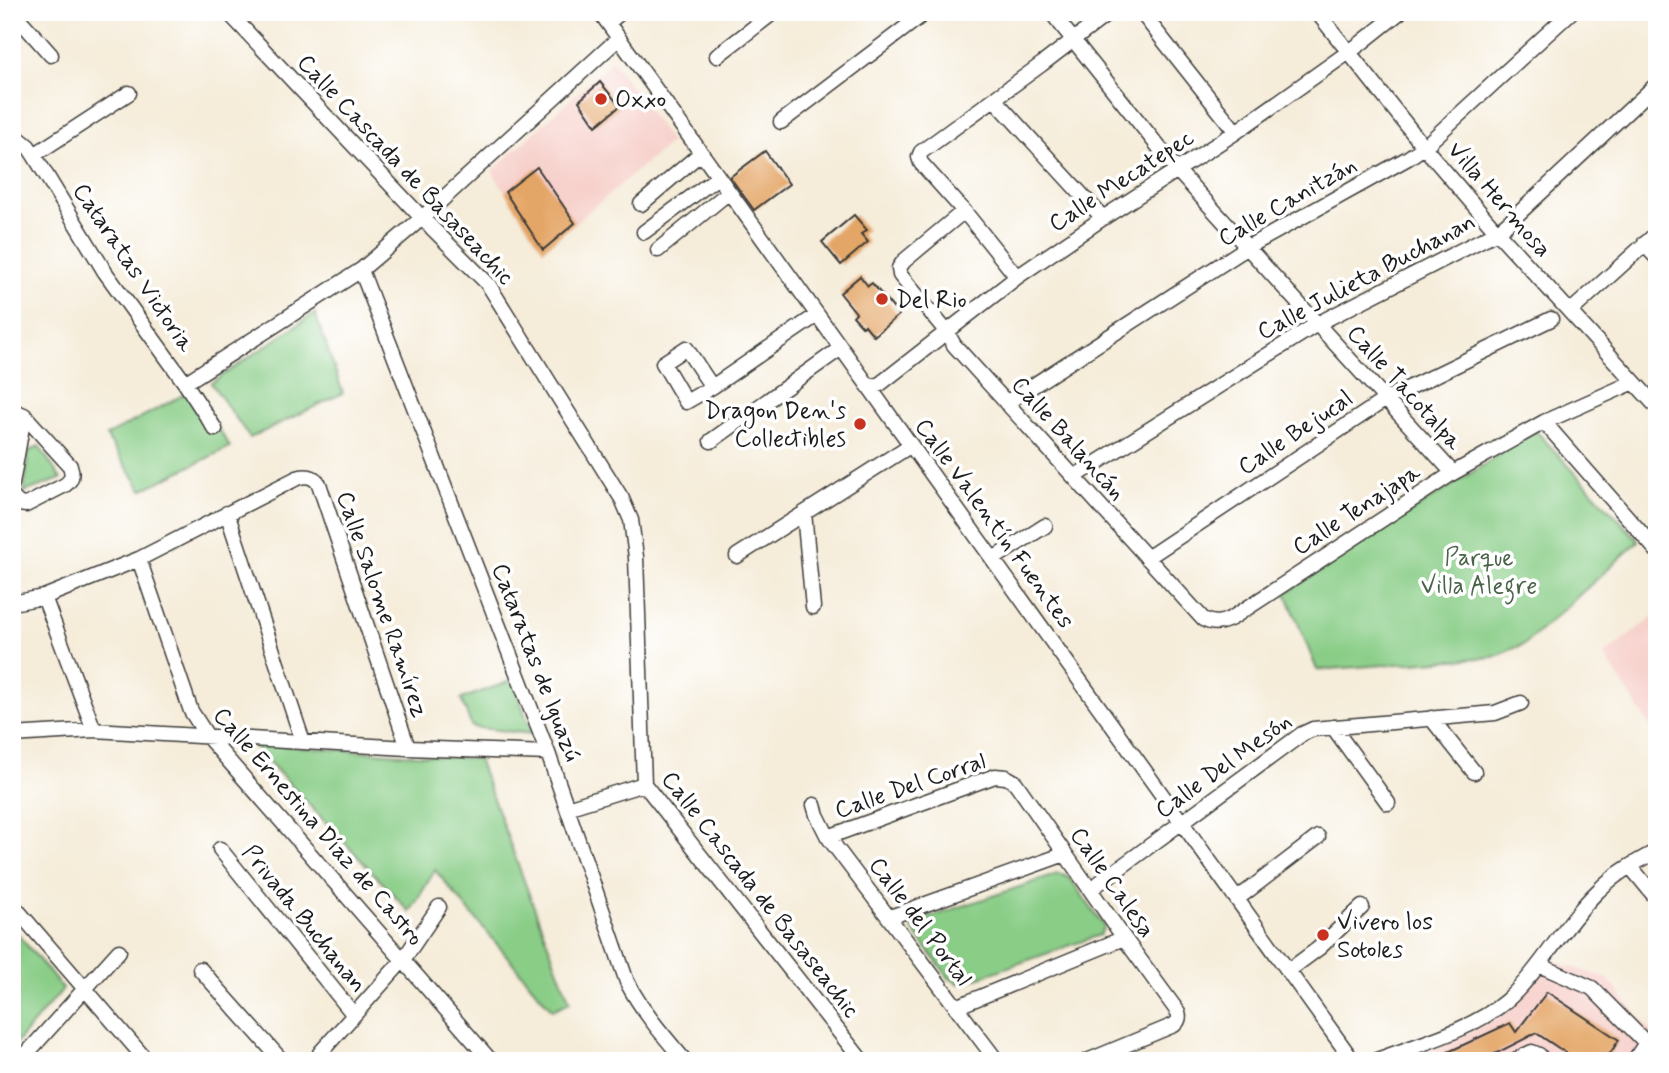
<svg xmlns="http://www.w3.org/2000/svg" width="1669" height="1073" font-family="Mynerve,sans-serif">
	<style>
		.built { fill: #f7d0cb }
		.green { fill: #89cd87; stroke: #527452; stroke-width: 2 }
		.building { fill: #e4a666 }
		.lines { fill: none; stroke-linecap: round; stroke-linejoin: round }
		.minor-casing { stroke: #3d3b38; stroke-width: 17 }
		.major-casing { stroke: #3d3b38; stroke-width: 20 }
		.minor { stroke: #fff; stroke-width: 14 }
		.major { stroke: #fbbb8d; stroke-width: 18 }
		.poi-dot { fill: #c8321e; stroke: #fff; stroke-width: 2.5 }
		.labels { text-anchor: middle; stroke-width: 7; stroke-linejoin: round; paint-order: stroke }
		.poi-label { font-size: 24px; fill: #1c1c1c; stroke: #fff; text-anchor: start }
		.street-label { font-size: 24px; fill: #1c1c1c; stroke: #fff }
		.park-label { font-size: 24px; fill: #486347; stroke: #fff }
	</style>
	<rect width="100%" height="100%" fill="#fff"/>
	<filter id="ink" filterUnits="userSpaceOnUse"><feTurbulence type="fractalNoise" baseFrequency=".0143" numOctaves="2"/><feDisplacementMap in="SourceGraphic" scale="14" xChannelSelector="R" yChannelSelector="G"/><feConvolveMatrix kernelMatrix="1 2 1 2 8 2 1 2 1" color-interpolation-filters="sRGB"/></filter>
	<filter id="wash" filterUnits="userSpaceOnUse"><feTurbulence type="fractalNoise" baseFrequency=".00686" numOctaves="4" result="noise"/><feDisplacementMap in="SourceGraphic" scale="28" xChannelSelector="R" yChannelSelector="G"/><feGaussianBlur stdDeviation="1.57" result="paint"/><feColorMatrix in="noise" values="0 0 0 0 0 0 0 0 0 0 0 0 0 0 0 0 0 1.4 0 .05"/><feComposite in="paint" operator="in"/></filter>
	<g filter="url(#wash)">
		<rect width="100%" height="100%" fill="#f5ecd9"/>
		<path class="built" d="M612 61 671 142 543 250 492 171Z
			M1657 614V737L1604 655Z
			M1549 959 1608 979 1657 1039V1061H1413L1505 1014 1530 984Z"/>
		<path class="green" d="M315 313 343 393 250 438 211 383Z
			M194 389 230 447 142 490 106 436Z
			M1536 431 1639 541 1525 644 1493 657 1317 670 1286 593Z
			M39 446 61 479 24 492 29 451Z
			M513 680 532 734 472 727 461 699Z
			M252 744 478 759 570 1002 552 1010 435 870 410 912Z
			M1058 874 1069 877 1104 926 1100 935 960 984 949 978 912 929 918 921Z
			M12 927 63 989 12 1048Z"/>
		<g id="blocks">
			<path class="building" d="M600 82 620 106 596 126 579 101Z
				M765 151 789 184 754 210 730 177Z
				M537 167 575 223 543 250 505 192Z
				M854 215 867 230 861 234 868 242 841 265 822 242Z
				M860 276 868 286 872 283 899 315 874 336 865 325 863 327 853 316 856 313 840 293Z
				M1547 992 1619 1040 1605 1061H1578L1536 1033 1481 1061H1429L1510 1023 1516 1032Z"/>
		</g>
	</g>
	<g filter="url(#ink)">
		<use href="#blocks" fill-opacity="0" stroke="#3d3b38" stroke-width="2"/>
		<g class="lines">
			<defs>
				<path id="minor" d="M13 12 51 55
					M228 12 422 218 488 284 622 499 631 520 636 557 644 784 862 1061
					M600 12 1353 1061
					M1051 12 1177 170 1453 473
					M1141 12 1236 132
					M1317 12 1424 147 1497 232 1657 407
					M608 23 621 12
					M717 56 774 12
					M994 99 1103 218
					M781 122 926 12
					M12 133 28 146 34 155 105 272 185 383 215 429
					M34 155 129 93
					M641 204 701 153
					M964 211 904 261 899 268 900 275 946 331 954 345 1203 619C1214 625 1222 623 1232 618L1453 473 1544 422 1634 382
					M644 232 718 177
					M1644 244 1657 258
					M658 250 729 192
					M361 270 548 753 627 982C642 1011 663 1035 685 1061
					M1017 277 964 211 921 163 919 157 921 152 1042 64 1110 12
					M1570 312 1657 233
					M185 383 361 270 422 218 619 38
					M712 387 686 348 663 363 686 402 712 387 817 315
					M870 388 880 384 1017 277 1103 218 1236 132 1360 44 1400 12
					M1006 403 1248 247 1408 158 1424 147 1571 12
					M12 410 24 415 70 466C73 474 72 480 65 485L26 505 19 504 12 497
					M1544 422 1657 551
					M711 441 841 348
					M1074 477 1317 324 1497 232 1517 215 1657 84
					M12 484 24 415
					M227 513 303 742
					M804 513 813 607
					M737 556 911 445
					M1147 558 1386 399 1551 319
					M139 559 191 711 207 736 491 1061
					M993 559 1045 526
					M44 597 94 730
					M12 603 44 597 139 559 297 478C305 475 314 476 319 484L408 748
					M1431 718 1474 772
					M1333 727 1388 803
					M12 735 94 730 408 748 548 753
					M814 805 817 815 828 837 997 1061
					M567 808 644 784
					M828 837 995 776 1006 777 1015 782 1124 938 1178 1012C1180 1018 1179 1021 1174 1025L1087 1061
					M220 849 354 1015
					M1630 866 1657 899
					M1091 889 1302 734 1313 729 1495 713 1521 703
					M1237 899 1318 837
					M12 904 147 1061
					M890 917 1065 854
					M1539 965 1592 988 1657 1054
					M200 969 282 1061
					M1288 971 1319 948 1362 907
					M956 1007 1124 938
					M320 1053 403 960 439 907
					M20 1061 119 951
					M1374 1061C1416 1045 1471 1031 1506 1001 1542 969 1564 923 1599 890 1616 873 1636 862 1657 851
					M1513 1061 1532 1052 1539 1055 1543 1061
					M1634 1061 1646 1043"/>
				<path id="major" d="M12 13 13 12"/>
			</defs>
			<use href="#minor" class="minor-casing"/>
			<use href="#major" class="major-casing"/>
			<use href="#minor" class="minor"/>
			<use href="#major" class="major"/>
		</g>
	</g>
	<g class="poi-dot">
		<circle cx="601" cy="99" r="7"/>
		<circle cx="882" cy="299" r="7"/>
		<circle cx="860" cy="424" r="7"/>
		<circle cx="1323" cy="935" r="7"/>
	</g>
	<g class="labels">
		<g class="poi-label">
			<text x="615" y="107">Oxxo</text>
			<text x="896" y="307">Del Rio</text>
			<text x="846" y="418" text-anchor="end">Dragon Den's<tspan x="846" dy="28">Collectibles</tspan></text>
			<text x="1337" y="929">Vivero los<tspan x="1337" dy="28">Sotoles</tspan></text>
		</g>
		<g class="street-label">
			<text transform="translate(406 169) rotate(47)" y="8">Calle Cascada de Basaseachic</text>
			<text transform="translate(1121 180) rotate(-33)" y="8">Calle Mecatepec</text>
			<text transform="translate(1500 199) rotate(49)" y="8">Villa Hermosa</text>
			<text transform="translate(1287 201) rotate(-30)" y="8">Calle Canitzán</text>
			<text transform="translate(134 267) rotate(56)" y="8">Cataratas Victoria</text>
			<text transform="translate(1366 276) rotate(-28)" y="8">Calle Julieta Buchanan</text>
			<text transform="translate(1405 387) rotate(48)" y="8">Calle Tacotalpa</text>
			<text transform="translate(1295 432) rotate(-34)" y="8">Calle Bejucal</text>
			<text transform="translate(1069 438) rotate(48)" y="8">Calle Balancán</text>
			<text transform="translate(1356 509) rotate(-33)" y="8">Calle Tenajapa</text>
			<text transform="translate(995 523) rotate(54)" y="8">Calle Valentín Fuentes</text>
			<text transform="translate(383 604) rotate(71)" y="8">Calle Salome Ramírez</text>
			<text transform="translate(537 662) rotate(69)" y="8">Cataratas de Iguazú</text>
			<text transform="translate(1223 765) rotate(-36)" y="8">Calle Del Mesón</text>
			<text transform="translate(910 785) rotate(-19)" y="8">Calle Del Corral</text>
			<text transform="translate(319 826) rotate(49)" y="8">Calle Ernestina Díaz de Castro</text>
			<text transform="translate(1113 882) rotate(55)" y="8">Calle Calesa</text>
			<text transform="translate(761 894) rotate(52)" y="8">Calle Cascada de Basaseachic</text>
			<text transform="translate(305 918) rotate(51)" y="8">Privada Buchanan</text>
			<text transform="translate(921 921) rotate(53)" y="8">Calle del Portal</text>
		</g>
		<g class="park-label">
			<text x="1479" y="565">Parque<tspan x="1479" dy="28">Villa Alegre</tspan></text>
		</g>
	</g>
	<rect width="1669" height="1073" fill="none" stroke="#fff" stroke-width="42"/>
</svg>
